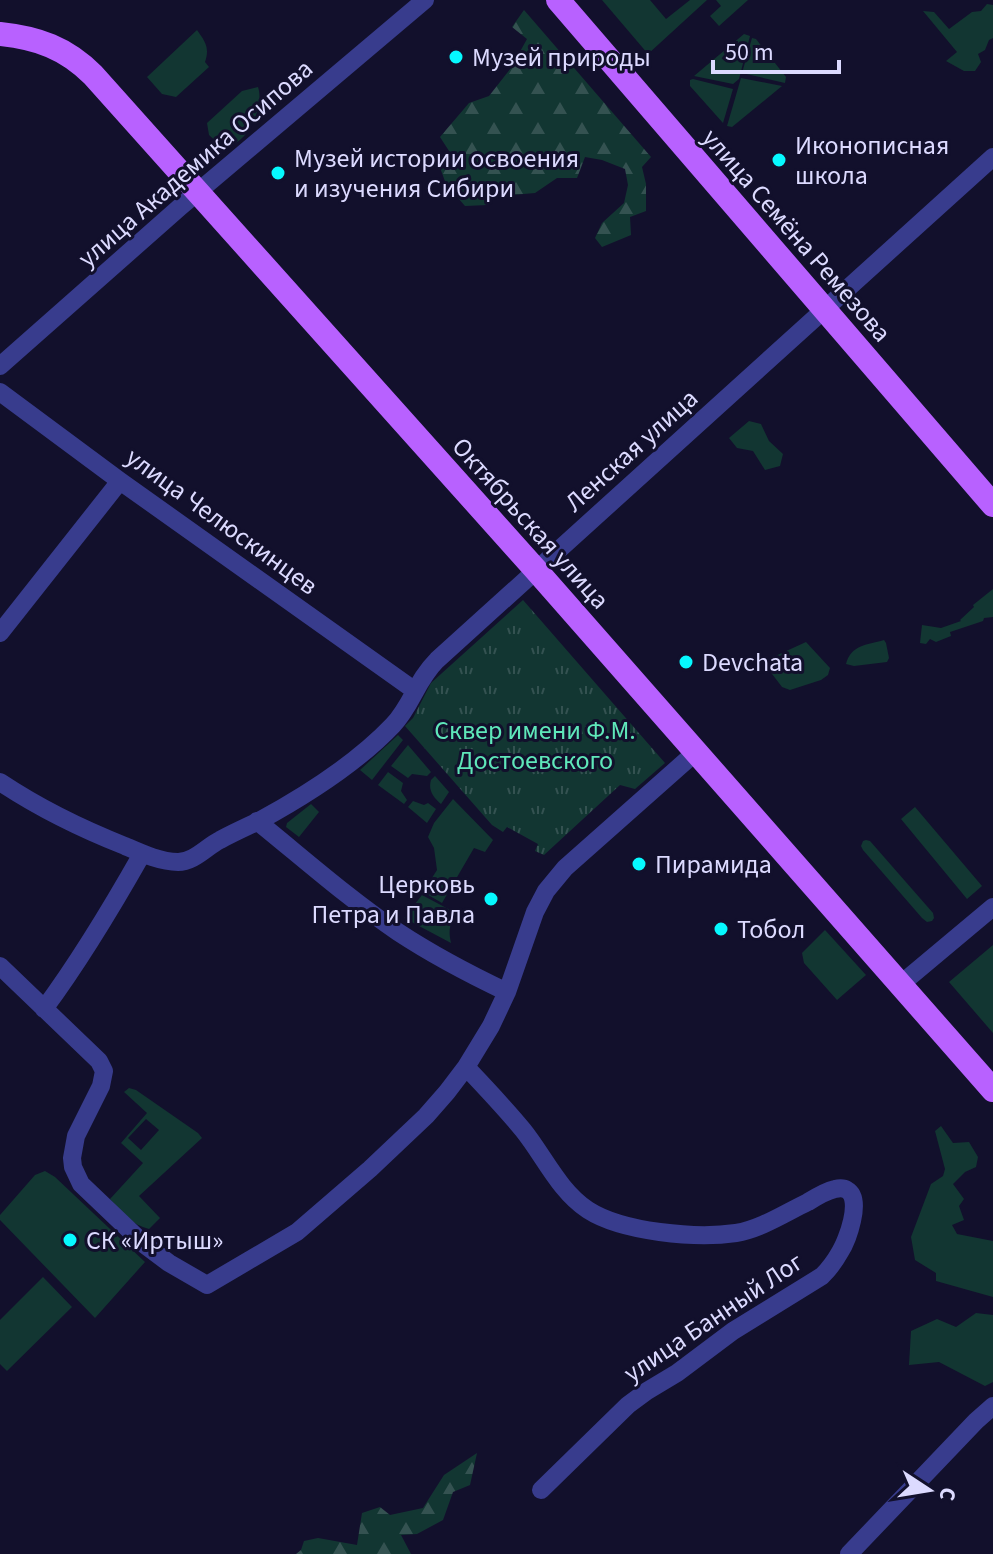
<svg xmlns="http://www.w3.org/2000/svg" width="993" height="1554" font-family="'Source Sans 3',sans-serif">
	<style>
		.grass { fill: #123632; fill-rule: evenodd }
		.forest { fill: url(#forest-firs) }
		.park { fill: url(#park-tufts) }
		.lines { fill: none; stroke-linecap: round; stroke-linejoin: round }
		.minor { stroke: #383c8d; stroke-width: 18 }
		.major { stroke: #b861ff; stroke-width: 24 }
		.poi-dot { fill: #06f9ff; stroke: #12102c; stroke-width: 3 }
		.labels { text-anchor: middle; stroke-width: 6; stroke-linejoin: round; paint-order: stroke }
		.poi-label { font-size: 26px; fill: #dcdaff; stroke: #12102c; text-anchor: start }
		.street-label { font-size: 26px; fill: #dcdaff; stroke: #12102c }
		.park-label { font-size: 26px; fill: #5fe7ba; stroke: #12102c }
	</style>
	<defs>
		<pattern id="forest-firs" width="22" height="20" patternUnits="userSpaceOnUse" patternTransform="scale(2)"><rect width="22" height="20" fill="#123632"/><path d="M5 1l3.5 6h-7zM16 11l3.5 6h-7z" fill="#345251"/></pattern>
		<pattern id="park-tufts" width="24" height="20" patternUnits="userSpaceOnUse" patternTransform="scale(2)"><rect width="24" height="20" fill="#123632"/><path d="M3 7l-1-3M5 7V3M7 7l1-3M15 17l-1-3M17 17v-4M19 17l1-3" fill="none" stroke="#345251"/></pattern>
	</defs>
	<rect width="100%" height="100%" fill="#12102c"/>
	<path class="grass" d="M602 0H650L666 19 690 0H707L648 54Z
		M716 0H748L719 26 710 16 721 6Z
		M987 4 993 5V38L989 40 985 50 978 54 981 62 975 71H964L946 61 957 52 923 11 934 12 949 29 972 12 981 11Z
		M197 30C205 41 210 48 205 62L209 67 176 97 162 94 147 77Z
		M744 34 750 36 739 79 733 84 694 76Z
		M752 38 756 39 786 77 785 83 742 73Z
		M741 78 782 86 732 127 727 126Z
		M693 79 733 89 723 123 690 86V80Z
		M258 87C264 104 251 136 234 144 231 146 224 146 221 146L209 135 207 123 242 91Z
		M749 421 761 424 769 441 783 454 780 466 765 470 753 451 737 448 729 438Z
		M993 589V617L984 618 983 621 950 632 951 636 936 642 930 639 926 644 920 643 922 625 941 628 961 621 960 620 974 607 973 605Z
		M884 640 886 643 889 658 887 662 854 666 846 664C851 645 866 645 884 640Z
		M806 642 830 668 828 675 821 680 790 690 782 687 769 670 771 658Z
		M398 735 403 740 372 780 360 770Z
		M408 745 431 772 427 776 412 774 408 778 391 766Z
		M388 772 403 783 401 791 407 800 404 804 378 785Z
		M435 776 449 792 441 804C433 797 428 790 431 780Z
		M453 799 493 840 485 852 474 848 442 903 423 892 437 870 434 848 428 837 434 823Z
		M413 801 424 805 428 803 436 809 427 823 408 807Z
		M311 804 319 812 299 837 286 827 287 823Z
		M915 807 982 886 967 899 901 819Z
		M866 840 870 841 933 913 934 918 932 921 927 922 922 918 863 850 861 846 863 841Z
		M422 895 452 911C453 925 447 926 451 943L404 918Z
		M825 930 866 975 837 1000 804 963 802 953Z
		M993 945V1033L949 982Z
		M129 1088 136 1090 198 1133 202 1138 139 1196 160 1218 149 1229C132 1225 121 1212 110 1199L143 1163 121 1143 147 1113 124 1092ZM146 1119 159 1130 141 1150 128 1138Z
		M941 1126 953 1143 969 1142 978 1157 976 1167 965 1172 953 1184 964 1199 959 1206 964 1220 952 1225 957 1234 993 1241V1297L936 1281V1273L915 1260 911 1237 931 1184 943 1176 945 1169 935 1131Z
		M45 1171 55 1177 145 1262 95 1318 0 1220V1215L35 1175Z
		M43 1277 72 1307 7 1371 0 1364V1320Z
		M976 1313 993 1315V1382L985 1386 939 1362 909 1365 911 1331 937 1319 956 1327Z"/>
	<path class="forest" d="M524 10 651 157 642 167 646 184V211L630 217 631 235 602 247 595 238 602 223 624 203 628 185 625 169 602 160 585 157 577 178H557L535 193 512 195 499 184 486 182 487 205 465 206 446 184 438 162 451 154 440 137 469 103 489 96 511 68 527 39 512 27Z
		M477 1453 470 1485 453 1492 443 1520 417 1534 401 1535 411 1554H296L301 1550 304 1541 318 1538 357 1545 362 1513 380 1507 390 1515 423 1508 444 1475Z"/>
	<path class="park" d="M523 600 665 763 635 789 620 785 544 855 535 851 538 844 507 827 503 832 492 825 405 726 413 718 431 683Z"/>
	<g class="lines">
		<path class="minor" d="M0 366 180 207 425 0
			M0 392 120 481 414 690
			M0 633 120 481
			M0 782C39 808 82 829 125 846 141 853 160 862 178 862 194 862 206 847 220 840 233 833 246 827 259 821 303 797 358 762 393 725 412 705 416 681 437 660L993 157
			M257 821C304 859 349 899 398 932 433 955 469 974 507 992
			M0 966 99 1061 104 1071 101 1086 76 1136 72 1158 73 1167 81 1184 145 1245 169 1263 207 1285 297 1232 370 1169 426 1116 447 1092 466 1067 491 1026 507 992 535 912 546 891 565 868 697 751
			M901 984 993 907
			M44 1009C81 959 112 907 142 854
			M466 1067C485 1087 505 1108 523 1130 544 1156 559 1191 588 1210 622 1232 696 1239 736 1233 761 1229 785 1213 808 1202 816 1197 826 1191 835 1189 839 1188 844 1188 847 1190 863 1199 847 1241 840 1252 835 1261 829 1269 822 1276L733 1331 677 1373 647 1391 628 1405 541 1490
			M849 1554 976 1421 993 1406"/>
		<path class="major" d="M558 0 993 505
			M0 34C38 38 66 48 93 75L536 570 993 1090"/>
	</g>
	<g class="poi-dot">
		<circle cx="456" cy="57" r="8"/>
		<circle cx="779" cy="160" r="8"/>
		<circle cx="278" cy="173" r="8"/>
		<circle cx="686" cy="662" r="8"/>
		<circle cx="639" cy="864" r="8"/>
		<circle cx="491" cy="899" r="8"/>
		<circle cx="721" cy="929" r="8"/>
		<circle cx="70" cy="1240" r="8"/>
	</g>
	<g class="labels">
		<g class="poi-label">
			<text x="472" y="66">Музей природы</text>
			<text x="795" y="154">Иконописная<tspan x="795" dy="30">школа</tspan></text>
			<text x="294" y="167">Музей истории освоения<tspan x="294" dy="30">и изучения Сибири</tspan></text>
			<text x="702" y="671">Devchata</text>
			<text x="655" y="873">Пирамида</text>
			<text x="475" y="893" text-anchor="end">Церковь<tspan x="475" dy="30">Петра и Павла</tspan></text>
			<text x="737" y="938">Тобол</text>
			<text x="86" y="1249">СК «Иртыш»</text>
		</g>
		<g class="street-label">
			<text transform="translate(195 163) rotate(-41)" y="9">улица Академика Осипова</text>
			<text transform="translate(797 235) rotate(49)" y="9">улица Семёна Ремезова</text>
			<text transform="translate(631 450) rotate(-42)" y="9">Ленская улица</text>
			<text transform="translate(222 521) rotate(36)" y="9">улица Челюскинцев</text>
			<text transform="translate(531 523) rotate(48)" y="9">Октябрьская улица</text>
			<text transform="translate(713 1317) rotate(-34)" y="9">улица Банный Лог</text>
		</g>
		<g class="park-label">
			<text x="535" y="739">Сквер имени Ф.М.<tspan x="535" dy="30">Достоевского</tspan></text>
		</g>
	</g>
	<g transform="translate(929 1490) rotate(102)" stroke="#12102c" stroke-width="6" paint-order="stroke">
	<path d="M0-6L14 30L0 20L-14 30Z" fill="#dcdaff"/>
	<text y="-12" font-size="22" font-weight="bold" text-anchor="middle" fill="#dcdaff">С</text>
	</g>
	<path d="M713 60v12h126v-12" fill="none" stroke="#dcdaff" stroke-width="4"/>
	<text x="725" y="60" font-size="24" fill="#dcdaff" stroke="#12102c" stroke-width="6" paint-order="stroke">50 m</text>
</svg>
